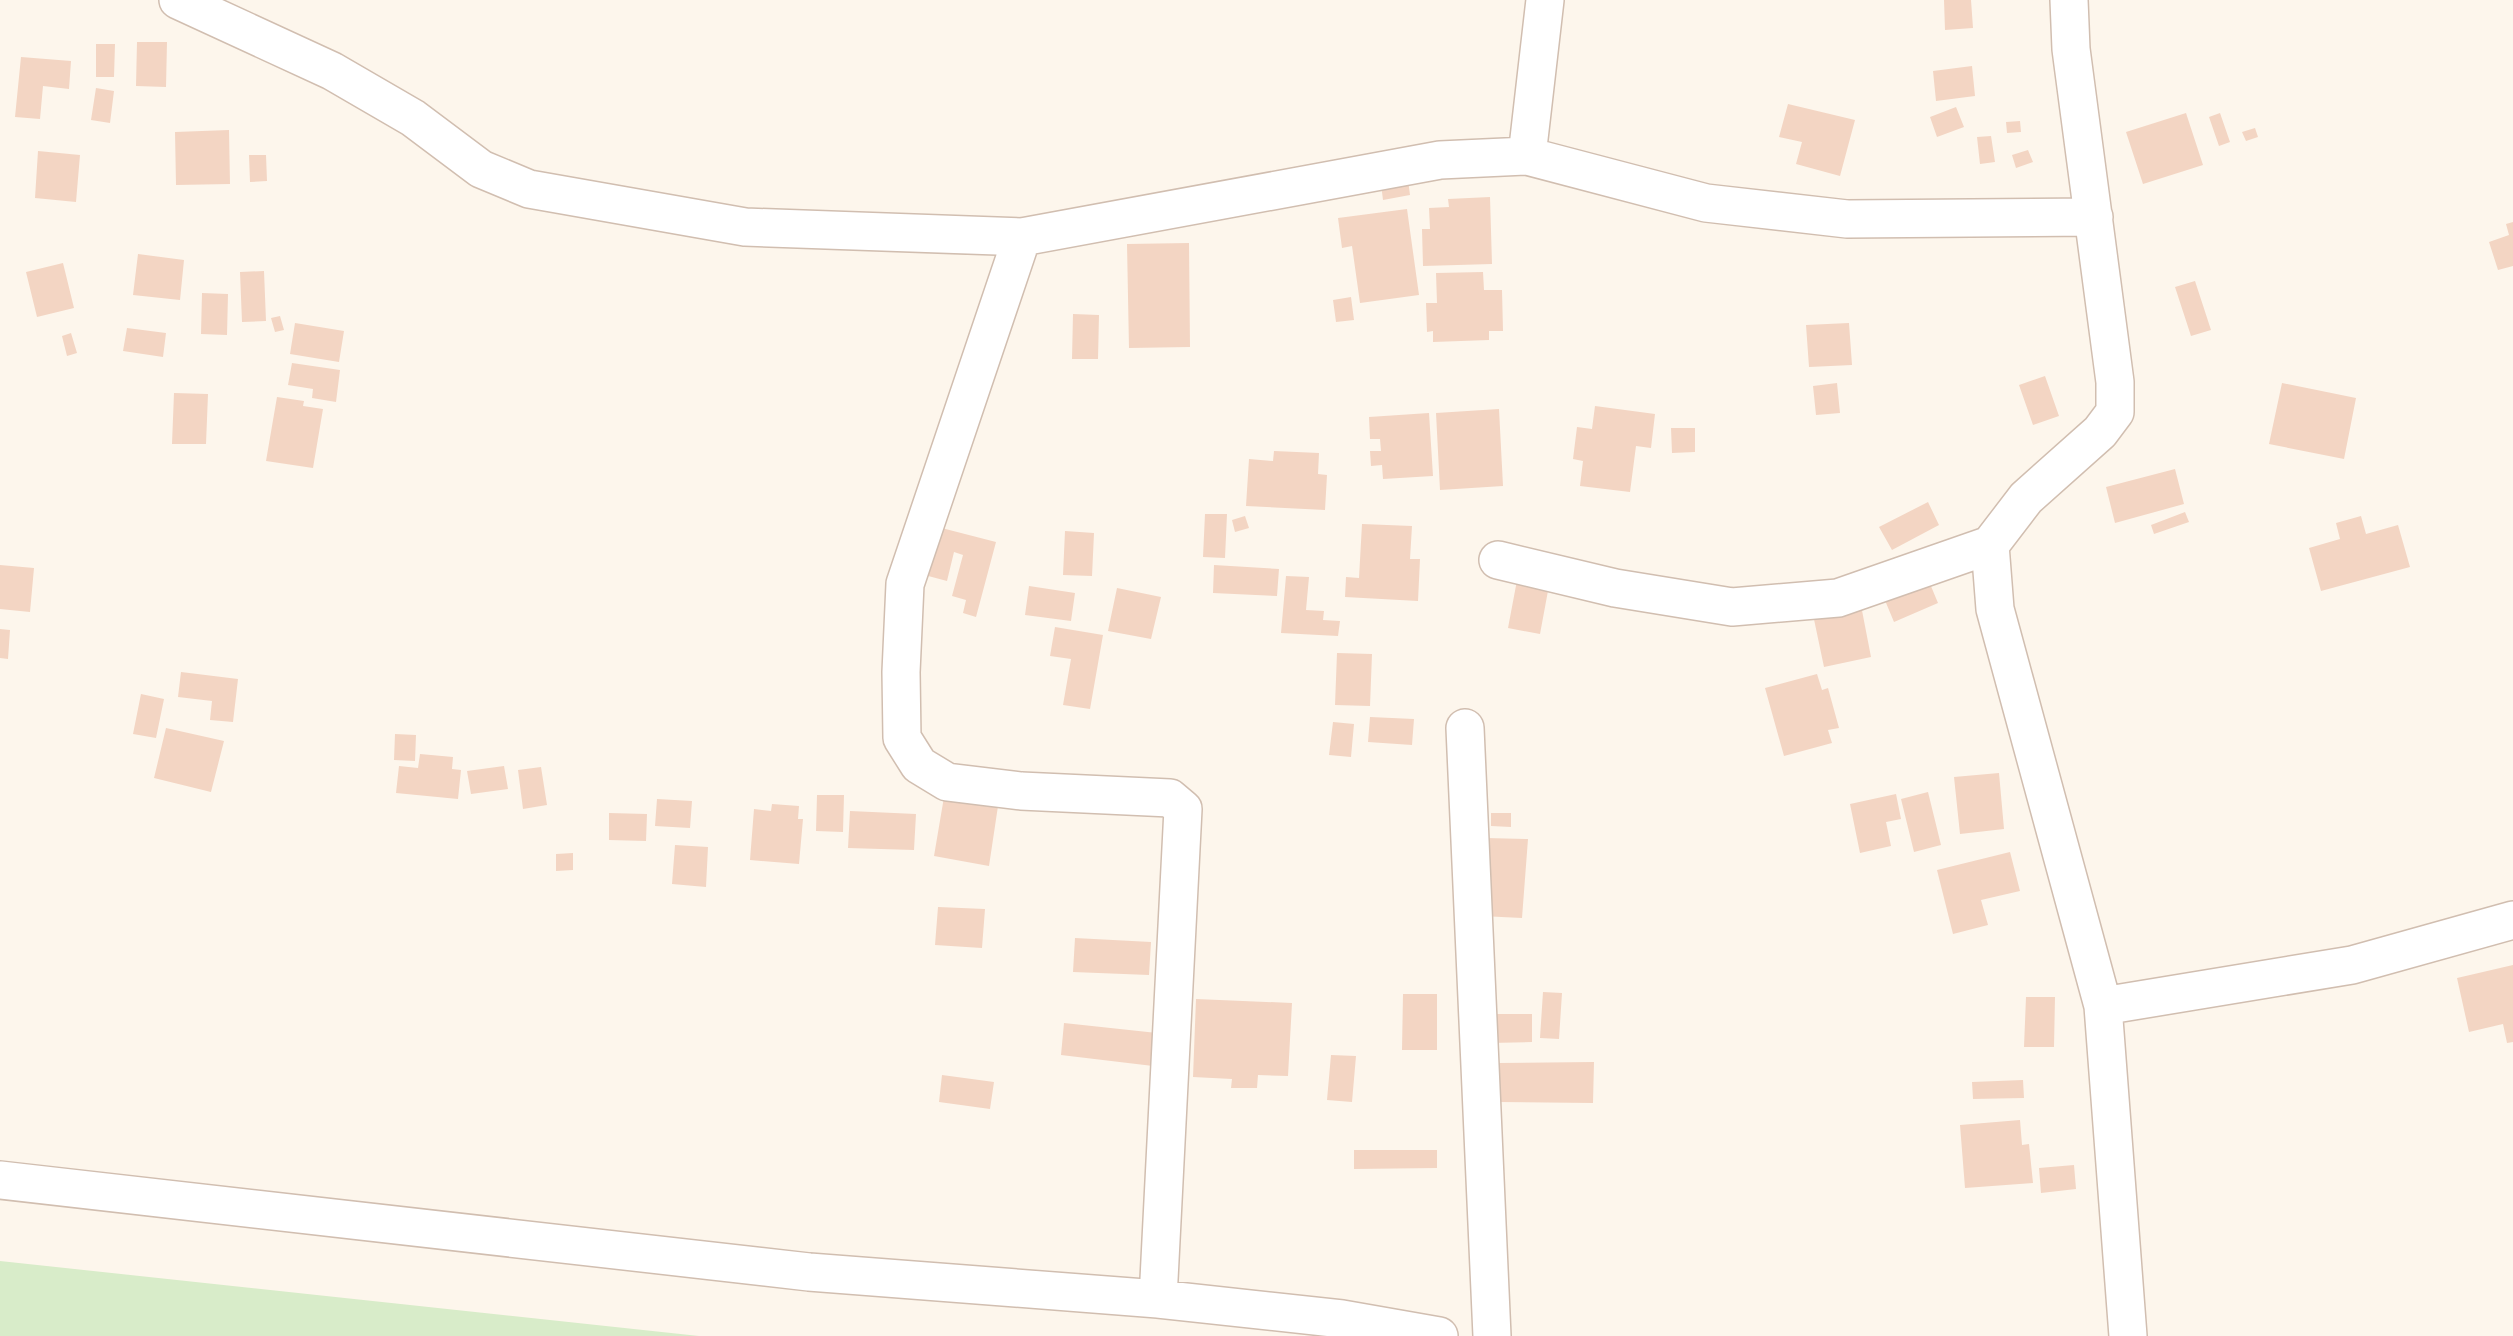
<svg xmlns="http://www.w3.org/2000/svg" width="2513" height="1336" font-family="Mulish,sans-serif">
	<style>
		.green { fill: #d8ecc9 }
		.building { fill: #f3d5c3 }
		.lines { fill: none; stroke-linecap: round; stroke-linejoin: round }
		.street-casing { stroke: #d1beb0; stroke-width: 40 }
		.street { stroke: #fff; stroke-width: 37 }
	</style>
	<rect width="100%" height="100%" fill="#fdf6ec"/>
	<path class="green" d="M0 1261 699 1336H0Z"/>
	<path class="building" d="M1944 0H1971L1973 28 1945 30Z
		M137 42H167L166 87 136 86Z
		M96 44H115L114 77H96Z
		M21 57 71 61 69 89 43 86 40 119 15 117Z
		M1972 66 1975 96 1936 101 1933 71Z
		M96 88 114 91 110 123 91 120Z
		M1788 104 1855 120 1840 176 1796 164 1802 142 1779 137Z
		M1956 107 1964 127 1937 137 1930 117Z
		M2186 113 2203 165 2143 184 2126 132Z
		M2220 113 2230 142 2219 146 2209 117Z
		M2020 121 2021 132 2007 133 2006 122Z
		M2255 128 2258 137 2246 141 2242 132Z
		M229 130 230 184 176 185 175 132Z
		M1991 136 1995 162 1980 164 1977 137Z
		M2028 150 2033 162 2016 168 2012 155Z
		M38 151 80 155 76 202 35 198Z
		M249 155H266L267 181 250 182Z
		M1407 172 1410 195 1383 200 1380 176Z
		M1490 197 1492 264 1423 266 1422 229H1430L1429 208 1449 207 1448 199Z
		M1407 209 1419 295 1360 303 1352 246 1342 248 1338 218Z
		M2513 222V266L2498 270 2489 242 2509 235 2506 224Z
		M1189 243 1190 347 1129 348 1127 244Z
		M138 254 184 260 180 300 133 295Z
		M63 263 74 308 37 317 26 272Z
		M264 271 266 321 242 322 240 272Z
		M1483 272 1484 290H1502L1503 331H1489V340L1433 342V331L1427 332 1426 303H1437L1436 273Z
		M2195 281 2211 330 2191 336 2175 287Z
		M202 293 228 294 227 335 201 334Z
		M1351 297 1354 320 1336 322 1333 300Z
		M1073 314 1099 315 1098 359H1072Z
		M280 316 284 330 275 332 271 318Z
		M295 323 344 331 339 362 290 354Z
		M1849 323 1852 365 1809 367 1806 325Z
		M127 328 166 333 163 357 123 351Z
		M71 333 77 353 67 356 62 336Z
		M292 363 340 370 336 402 312 398 313 389 288 385Z
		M2045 376 2059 416 2033 425 2019 385Z
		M1837 383 1840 413 1816 415 1813 386Z
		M2282 383 2356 398 2344 459 2269 444Z
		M174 393 208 394 206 444H172Z
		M277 397 304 401 303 406 323 409 313 468 266 461Z
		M1595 406 1655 414 1651 448 1636 446 1630 492 1580 486 1583 461 1573 459 1577 427 1592 429Z
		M1499 409 1503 486 1440 490 1436 413Z
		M1429 413 1433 476 1383 479 1382 465 1371 466 1370 451H1381L1380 439H1370L1369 417Z
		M1671 428H1695V452L1672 453Z
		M1274 451 1319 453 1318 474 1327 475 1325 510 1246 506 1249 459 1273 461Z
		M2175 469 2184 504 2115 523 2106 487Z
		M1928 502 1939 525 1892 550 1879 527Z
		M2185 512 2189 522 2154 534 2151 525Z
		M1205 514H1227L1225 558 1203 557Z
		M1245 516 1249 528 1235 532 1232 520Z
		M2361 516 2366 534 2398 525 2410 567 2321 591 2309 548 2340 539 2336 523Z
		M1362 524 1412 526 1410 559H1420L1418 601 1345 597 1346 577 1359 578Z
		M930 525 996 542 976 617 963 613 966 600 952 596 963 555 954 552 947 581 917 573Z
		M1065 531 1094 533 1092 576 1063 575Z
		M0 565 34 568 30 612 0 609Z
		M1214 565 1279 569 1277 596 1213 593Z
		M1518 575 1550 580 1540 634 1508 628Z
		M1286 576 1309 577 1306 610 1324 611 1323 620 1340 621 1338 636 1281 633Z
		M1928 579 1938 603 1894 622 1884 598Z
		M1029 586 1075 593 1071 621 1025 615Z
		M1117 588 1161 597 1151 639 1108 631Z
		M1859 595 1871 657 1824 667 1811 605Z
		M1055 627 1103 635 1090 709 1063 705 1071 659 1050 656Z
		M0 629 10 630 8 659 0 658Z
		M1337 653 1372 654 1370 706 1335 705Z
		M181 672 238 679 233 722 210 720 212 701 178 697Z
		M1817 674 1822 690 1828 688 1839 728 1828 730 1832 743 1784 756 1765 688Z
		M141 694 164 699 156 738 133 734Z
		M1370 717 1414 719 1412 745 1368 742Z
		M1333 722 1354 724 1351 757 1329 755Z
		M166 728 224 741 211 792 154 778Z
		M395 734 416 735 415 761 394 760Z
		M420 754 453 757 452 769 461 770 458 799 396 793 399 766 418 768Z
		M504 766 508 789 471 794 467 771Z
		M541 767 547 805 523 809 518 770Z
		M1999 773 2004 829 1960 834 1954 777Z
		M1928 792 1941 845 1914 852 1901 799Z
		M1896 794 1901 819 1886 822 1891 846 1860 853 1850 804Z
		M817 795H844L843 832 816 831Z
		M944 797 998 806 989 866 934 856Z
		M657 799 692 801 690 828 655 826Z
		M772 804 799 806 798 819H803L799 864 750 860 754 809 771 811Z
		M850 811 916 814 914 850 848 848Z
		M609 813 647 814 646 841 609 840Z
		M1491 813H1511V827L1491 826Z
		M1486 838 1528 839 1522 918 1481 916Z
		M675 845 708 847 706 887 672 884Z
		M2010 852 2020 891 1981 900 1988 925 1953 934 1937 870Z
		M573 853V870L556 871V854Z
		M938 907 985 909 982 948 935 945Z
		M1075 938 1151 942 1149 975 1073 972Z
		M2513 965V1042L2507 1043 2503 1024 2469 1032 2457 978Z
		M1543 992 1562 993 1559 1039 1540 1038Z
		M1403 994H1437V1050H1402Z
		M2026 997H2055L2054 1047H2024Z
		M1196 999 1292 1003 1288 1076 1258 1075 1257 1088H1231L1232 1079 1193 1077Z
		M1490 1014H1532V1042L1489 1043Z
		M1064 1023 1157 1033 1153 1066 1061 1055Z
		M1331 1055 1356 1056 1352 1102 1327 1100Z
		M1594 1062 1593 1103 1498 1102V1063Z
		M942 1075 994 1082 990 1109 939 1102Z
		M2023 1080 2024 1098 1973 1099 1972 1082Z
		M2020 1120 2022 1145 2029 1144 2033 1183 1965 1188 1960 1125Z
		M1354 1150H1437V1168L1354 1169Z
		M2074 1165 2076 1189 2041 1193 2039 1168Z"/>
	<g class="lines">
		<defs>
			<path id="street" d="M178 0 332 71 413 118 481 169 529 189 745 227 1022 237 1440 160 1527 156 1706 203 1847 219 2094 217
				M2069 0 2071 49 2115 382V412L2100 432 2026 498 1990 545 1995 609 2103 1006 2128 1336
				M1527 156 1545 0
				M1022 237 905 584 901 672 902 738 919 765 947 782 1021 791 1170 798 1183 809 1158 1299
				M1498 560 1615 588 1732 607 1838 598 1990 545
				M1465 728 1492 1336
				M2103 1006 2352 965 2513 920
				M0 1180 809 1272 1158 1299 1342 1319 1439 1336"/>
		</defs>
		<use href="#street" class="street-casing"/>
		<use href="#street" class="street"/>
	</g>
</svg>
